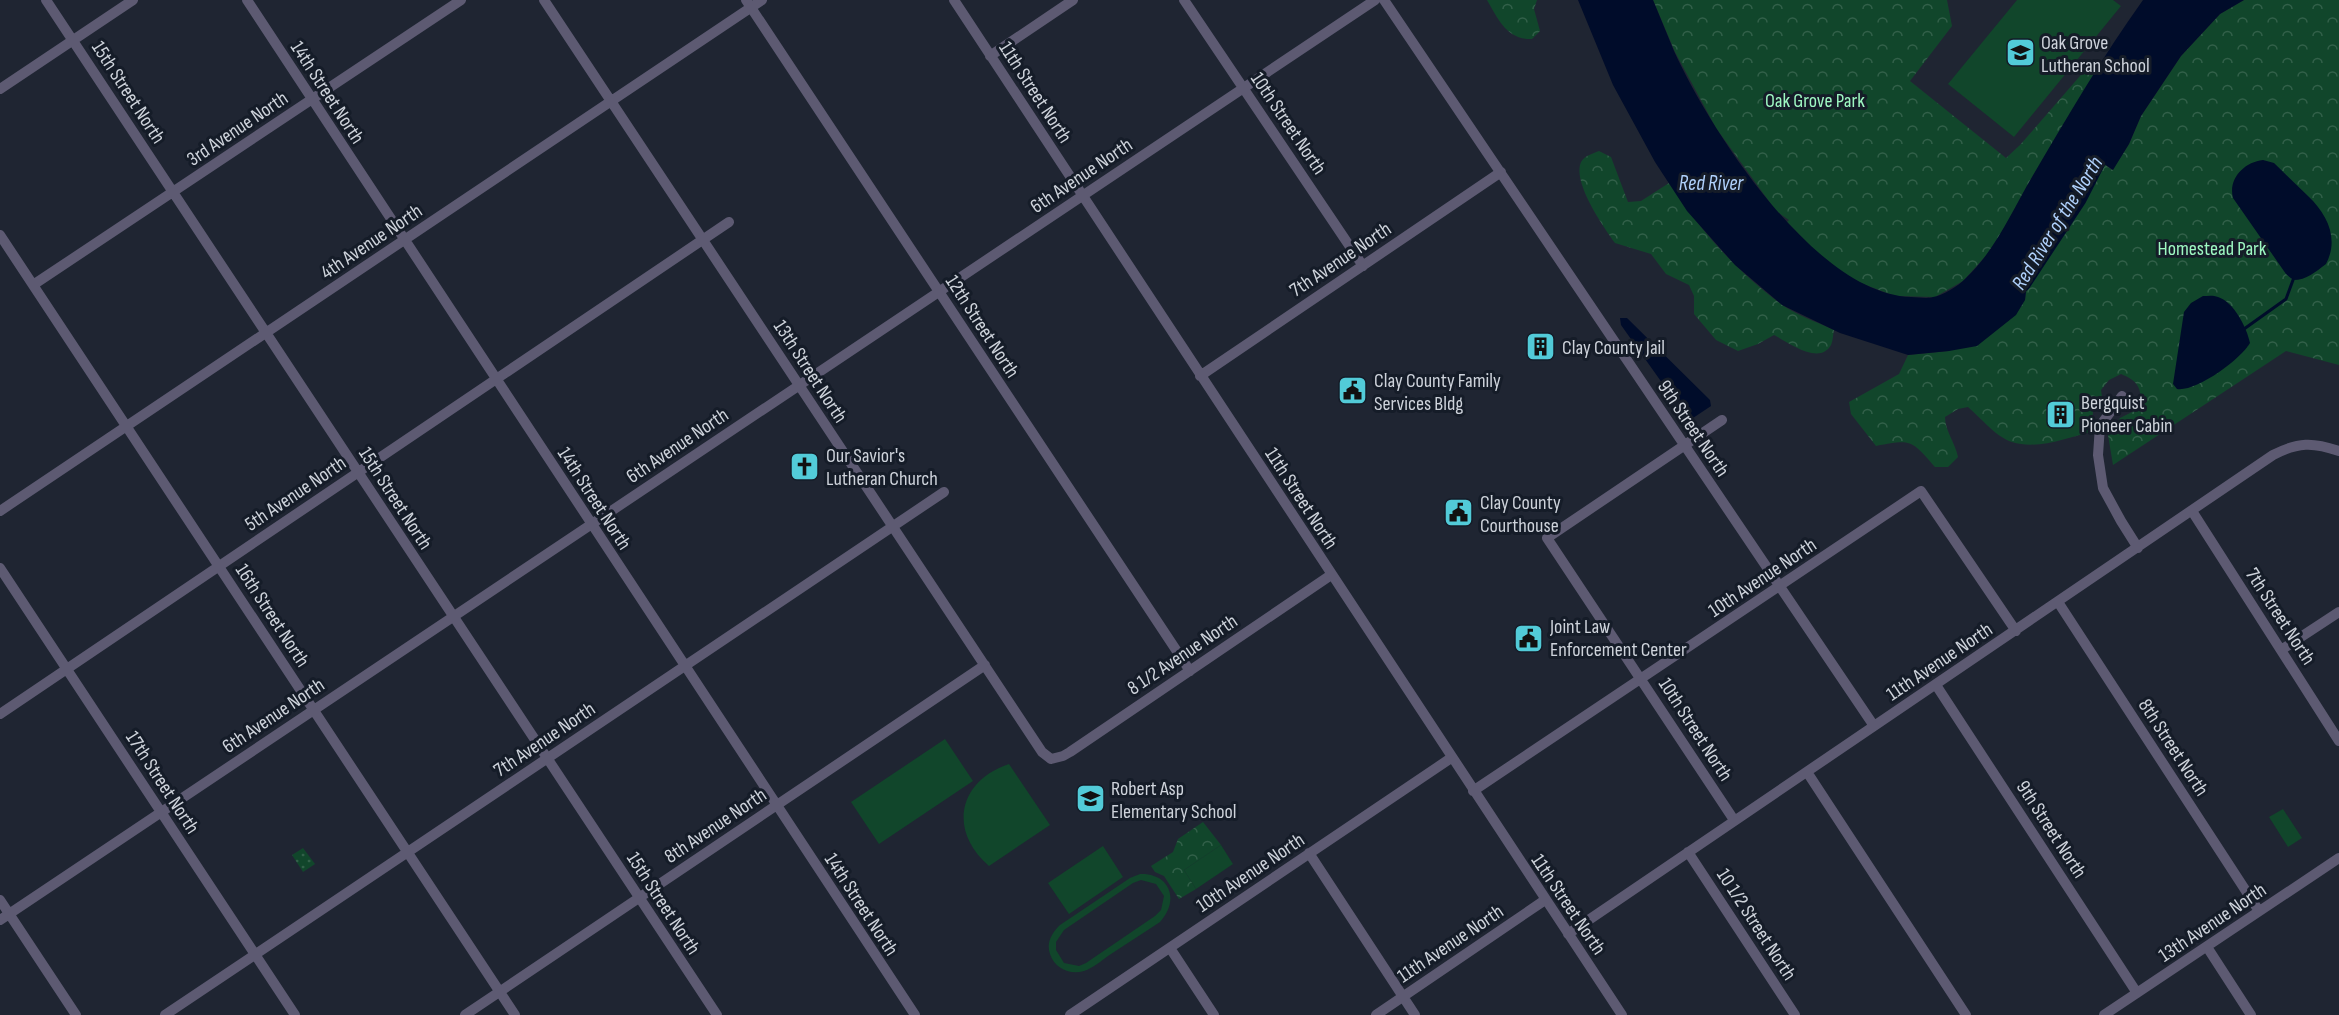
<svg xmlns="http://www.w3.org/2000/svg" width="2339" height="1015" font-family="'Sofia Sans Condensed',sans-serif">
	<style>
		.grass { fill: url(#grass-dots) }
		.forest { fill: url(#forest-crowns) }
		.pitch { fill: #11462b; fill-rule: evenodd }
		.water { fill: #000c2a }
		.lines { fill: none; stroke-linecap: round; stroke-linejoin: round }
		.stream { stroke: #000c2a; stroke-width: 3 }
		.river { stroke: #000c2a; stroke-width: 18 }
		.minor { stroke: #5d5a72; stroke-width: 10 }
		.labels { text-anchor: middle; stroke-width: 6; stroke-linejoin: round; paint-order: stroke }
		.poi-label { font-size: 20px; fill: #ced3db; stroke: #151c28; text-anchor: start }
		.street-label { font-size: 20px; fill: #ced3db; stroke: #151c28 }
		.park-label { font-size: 20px; fill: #9ef8c2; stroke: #151c28 }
		.water-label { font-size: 21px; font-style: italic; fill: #b0d1fc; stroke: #151c28 }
	</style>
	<defs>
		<pattern id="grass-dots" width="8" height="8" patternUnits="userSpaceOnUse" patternTransform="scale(1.5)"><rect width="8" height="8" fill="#11462b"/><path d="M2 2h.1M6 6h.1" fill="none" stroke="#326049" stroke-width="1.8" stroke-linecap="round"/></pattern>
		<pattern id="forest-crowns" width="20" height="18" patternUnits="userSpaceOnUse" patternTransform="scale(1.5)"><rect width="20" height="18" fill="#11462b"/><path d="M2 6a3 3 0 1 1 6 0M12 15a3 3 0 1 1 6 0" fill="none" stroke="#326049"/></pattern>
	</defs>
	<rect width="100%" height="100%" fill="#1f2532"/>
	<path class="grass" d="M303 848 315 864 303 872 292 855Z"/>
	<path class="forest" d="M1487 0H1537L1534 9 1540 31 1532 39C1507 40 1498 19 1487 0Z
		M1653 0H1947L1952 26 1910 81 2006 158 2020 145 2093 61 2100 65 2032 178 1993 248 1963 281 1935 297 1895 296 1855 281 1818 254 1787 222 1789 220 1776 211 1716 128 1675 52Z
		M2244 0H2339V365L2286 351 2113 465 2108 435 2120 418 2134 411 2141 402C2141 386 2136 380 2121 374L2109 380 2101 390 2103 404 2094 402 2091 432C2067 438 2037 450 2012 442 1996 437 1981 418 1968 407L1958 409 1945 417C1945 431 1955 442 1958 457L1948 467H1935C1911 440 1912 439 1876 446L1851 414 1849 402 1899 374 1908 355 1949 351 2025 300 2027 282 2045 249 2100 161 2112 170 2129 144 2141 116 2181 56 2220 14Z
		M1599 151 1611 157 1628 202 1641 201 1669 183C1699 229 1737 272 1781 304 1796 315 1817 322 1834 330 1833 334 1833 341 1831 345 1819 366 1788 342 1774 335L1758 344 1738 351 1716 340 1694 314V296L1689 285 1666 274 1651 254 1615 243C1603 226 1575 186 1580 165 1582 156 1592 154 1599 151Z
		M1203 822 1221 845 1184 870 1196 889 1179 899 1164 876 1155 872 1151 866 1173 852 1178 839Z"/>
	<path class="pitch" d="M2017 0H2113L2121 6 2014 137 1948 84Z
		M945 739 973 781 879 844 851 802Z
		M1009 764 1050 825 989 866C948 831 958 781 1009 764Z
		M2283 809 2302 838 2288 847 2269 817Z
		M1221 845 1233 864 1196 889 1184 870Z
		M1103 846 1123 877 1069 914 1048 883Z
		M1140 874C1170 873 1180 900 1160 922 1143 933 1125 945 1108 956 1101 961 1093 968 1084 971 1070 975 1055 969 1050 954 1046 942 1052 933 1060 925L1130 878ZM1141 880 1156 884 1164 896 1161 910 1155 916 1086 963 1079 966 1064 963 1056 950V942L1064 930 1133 883Z"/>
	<path class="water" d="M1578 0H1653C1660 17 1667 34 1674 51 1710 130 1815 294 1911 297 1918 297 1927 299 1933 297 1942 296 1958 286 1965 279 1995 251 2011 213 2032 177 2067 117 2103 56 2143 0H2244L2220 14 2181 56 2141 116 2129 144 2113 170 2100 161 2045 249 2027 282 2025 300 2016 315 1977 346 1949 351 1908 355 1840 333 1782 305 1735 265 1687 211 1655 162 1613 85Z
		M2263 160 2274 163C2285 174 2297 185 2308 196 2328 215 2339 239 2326 264 2315 272 2307 280 2293 280L2286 274 2233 198C2228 179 2244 162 2263 160Z
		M2203 296C2208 296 2213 295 2218 297 2234 302 2247 328 2250 343 2240 360 2196 392 2177 389L2173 384 2184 312 2191 303Z
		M1620 318H1627L1710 400 1711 406 1693 418H1687L1621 325Z"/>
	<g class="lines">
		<path class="stream" d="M2244 329 2286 299 2293 280"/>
		<path class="river" d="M2022 283 2078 198 2098 159"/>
		<path class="minor" d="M46 0 717 1015
			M247 0 915 1015
			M544 0 1042 752 1051 759 1063 756 1070 752 1331 575
			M746 0 1190 671
			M954 0 1622 1015
			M1184 0 1363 266
			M1384 0 1874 726
			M990 56 1073 0
			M0 89 133 0
			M0 235 515 1015
			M33 285 461 0
			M1200 376 1501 172
			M2122 396 2100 426 2098 455 2103 488 2121 521 2138 548
			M1722 420 1547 538 1734 820
			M0 511 762 0
			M2192 511 2339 741
			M0 568 295 1015
			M2058 602 2259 911
			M2281 650 2339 612
			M1936 685 2137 993
			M0 714 729 222
			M1807 772 1966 1015
			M1473 791 1921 491 2016 631
			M1688 852 1795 1015
			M1309 853 1415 1015
			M0 900 76 1015
			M0 920 1375 0
			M1568 934 2273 455C2298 442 2313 442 2339 451
			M2207 947 2251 1015
			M1170 948 1214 1015
			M165 1015 944 492
			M465 1015 985 665
			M1070 1015 1451 758
			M1376 1015 1545 900
			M2104 1015 2339 858"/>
	</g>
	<defs>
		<symbol id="school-square" viewBox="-11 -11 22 22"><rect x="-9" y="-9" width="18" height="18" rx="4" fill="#52cbd8" stroke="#151c28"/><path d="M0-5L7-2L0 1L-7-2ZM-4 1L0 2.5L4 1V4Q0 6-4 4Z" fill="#111"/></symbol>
		<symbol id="building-square" viewBox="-11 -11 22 22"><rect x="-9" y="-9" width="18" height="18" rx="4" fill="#52cbd8" stroke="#151c28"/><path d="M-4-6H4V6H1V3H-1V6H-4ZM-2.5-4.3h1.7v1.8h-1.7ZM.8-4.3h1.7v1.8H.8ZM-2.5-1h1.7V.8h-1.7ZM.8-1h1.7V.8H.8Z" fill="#111"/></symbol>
		<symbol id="civic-square" viewBox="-11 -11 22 22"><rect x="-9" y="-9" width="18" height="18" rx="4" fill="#52cbd8" stroke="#151c28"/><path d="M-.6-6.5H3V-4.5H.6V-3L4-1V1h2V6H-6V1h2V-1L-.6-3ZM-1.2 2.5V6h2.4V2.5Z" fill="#111"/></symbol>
		<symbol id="church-square" viewBox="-11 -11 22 22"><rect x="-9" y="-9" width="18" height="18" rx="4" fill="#52cbd8" stroke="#151c28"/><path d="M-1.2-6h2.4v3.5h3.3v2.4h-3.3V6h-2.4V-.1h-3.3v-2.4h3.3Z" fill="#111"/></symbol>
	</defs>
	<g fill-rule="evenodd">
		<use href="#school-square" x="2004" y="36" width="33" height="33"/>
		<use href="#building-square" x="1524" y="330" width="33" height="33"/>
		<use href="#civic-square" x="1336" y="374" width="33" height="33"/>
		<use href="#building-square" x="2044" y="398" width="33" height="33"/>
		<use href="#church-square" x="788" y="450" width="33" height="33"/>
		<use href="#civic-square" x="1442" y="496" width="33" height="33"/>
		<use href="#civic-square" x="1512" y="622" width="33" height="33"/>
		<use href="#school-square" x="1074" y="782" width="33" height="33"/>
	</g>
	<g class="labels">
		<g class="poi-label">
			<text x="2041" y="49">Oak Grove<tspan x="2041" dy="23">Lutheran School</tspan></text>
			<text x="1562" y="354">Clay County Jail</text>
			<text x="1374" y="387">Clay County Family<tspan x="1374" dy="23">Services Bldg</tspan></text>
			<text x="2081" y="409">Bergquist<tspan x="2081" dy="23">Pioneer Cabin</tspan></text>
			<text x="826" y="462">Our Savior's<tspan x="826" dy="23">Lutheran Church</tspan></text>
			<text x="1480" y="509">Clay County<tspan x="1480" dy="23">Courthouse</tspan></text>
			<text x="1550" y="633">Joint Law<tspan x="1550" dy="23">Enforcement Center</tspan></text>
			<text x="1111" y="795">Robert Asp<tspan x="1111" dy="23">Elementary School</tspan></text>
		</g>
		<g class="street-label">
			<text transform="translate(129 92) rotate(57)" y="7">15th Street North</text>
			<text transform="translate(328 92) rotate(57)" y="7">14th Street North</text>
			<text transform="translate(1036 92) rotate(57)" y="7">11th Street North</text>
			<text transform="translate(1289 123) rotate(56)" y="7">10th Street North</text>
			<text transform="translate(237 128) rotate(-34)" y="7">3rd Avenue North</text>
			<text transform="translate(1081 175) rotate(-34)" y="7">6th Avenue North</text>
			<text transform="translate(371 241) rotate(-34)" y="7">4th Avenue North</text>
			<text transform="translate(1340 259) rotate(-34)" y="7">7th Avenue North</text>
			<text transform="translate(983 326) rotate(57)" y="7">12th Street North</text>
			<text transform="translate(811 371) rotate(57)" y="7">13th Street North</text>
			<text transform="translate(1694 428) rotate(56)" y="7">9th Street North</text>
			<text transform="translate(677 445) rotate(-34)" y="7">6th Avenue North</text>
			<text transform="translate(295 493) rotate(-34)" y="7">5th Avenue North</text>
			<text transform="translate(396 498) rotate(57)" y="7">15th Street North</text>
			<text transform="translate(595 498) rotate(57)" y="7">14th Street North</text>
			<text transform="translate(1302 498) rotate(57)" y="7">11th Street North</text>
			<text transform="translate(1762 577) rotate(-34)" y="7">10th Avenue North</text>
			<text transform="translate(273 615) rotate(57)" y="7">16th Street North</text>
			<text transform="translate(2281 616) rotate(57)" y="7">7th Street North</text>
			<text transform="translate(1182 654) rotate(-34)" y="7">8 1/2 Avenue North</text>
			<text transform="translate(1939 661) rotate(-34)" y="7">11th Avenue North</text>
			<text transform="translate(273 715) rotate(-34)" y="7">6th Avenue North</text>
			<text transform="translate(1696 729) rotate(57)" y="7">10th Street North</text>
			<text transform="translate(544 739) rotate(-34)" y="7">7th Avenue North</text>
			<text transform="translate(2174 747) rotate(57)" y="7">8th Street North</text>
			<text transform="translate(163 782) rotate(57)" y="7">17th Street North</text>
			<text transform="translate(715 825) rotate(-34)" y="7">8th Avenue North</text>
			<text transform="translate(2052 829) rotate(57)" y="7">9th Street North</text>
			<text transform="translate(1250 872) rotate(-34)" y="7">10th Avenue North</text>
			<text transform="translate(664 903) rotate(57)" y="7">15th Street North</text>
			<text transform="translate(862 904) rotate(57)" y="7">14th Street North</text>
			<text transform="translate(1569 904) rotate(56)" y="7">11th Street North</text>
			<text transform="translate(2212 922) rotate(-34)" y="7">13th Avenue North</text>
			<text transform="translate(1757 924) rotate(57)" y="7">10 1/2 Street North</text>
			<text transform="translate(1450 943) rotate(-34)" y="7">11th Avenue North</text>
		</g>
		<g class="park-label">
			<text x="1815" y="107">Oak Grove Park</text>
			<text x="2212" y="255">Homestead Park</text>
		</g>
		<g class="water-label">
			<text x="1711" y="190">Red River</text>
			<text transform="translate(2057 223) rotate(-58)" y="7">Red River of the North</text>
		</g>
	</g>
</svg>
